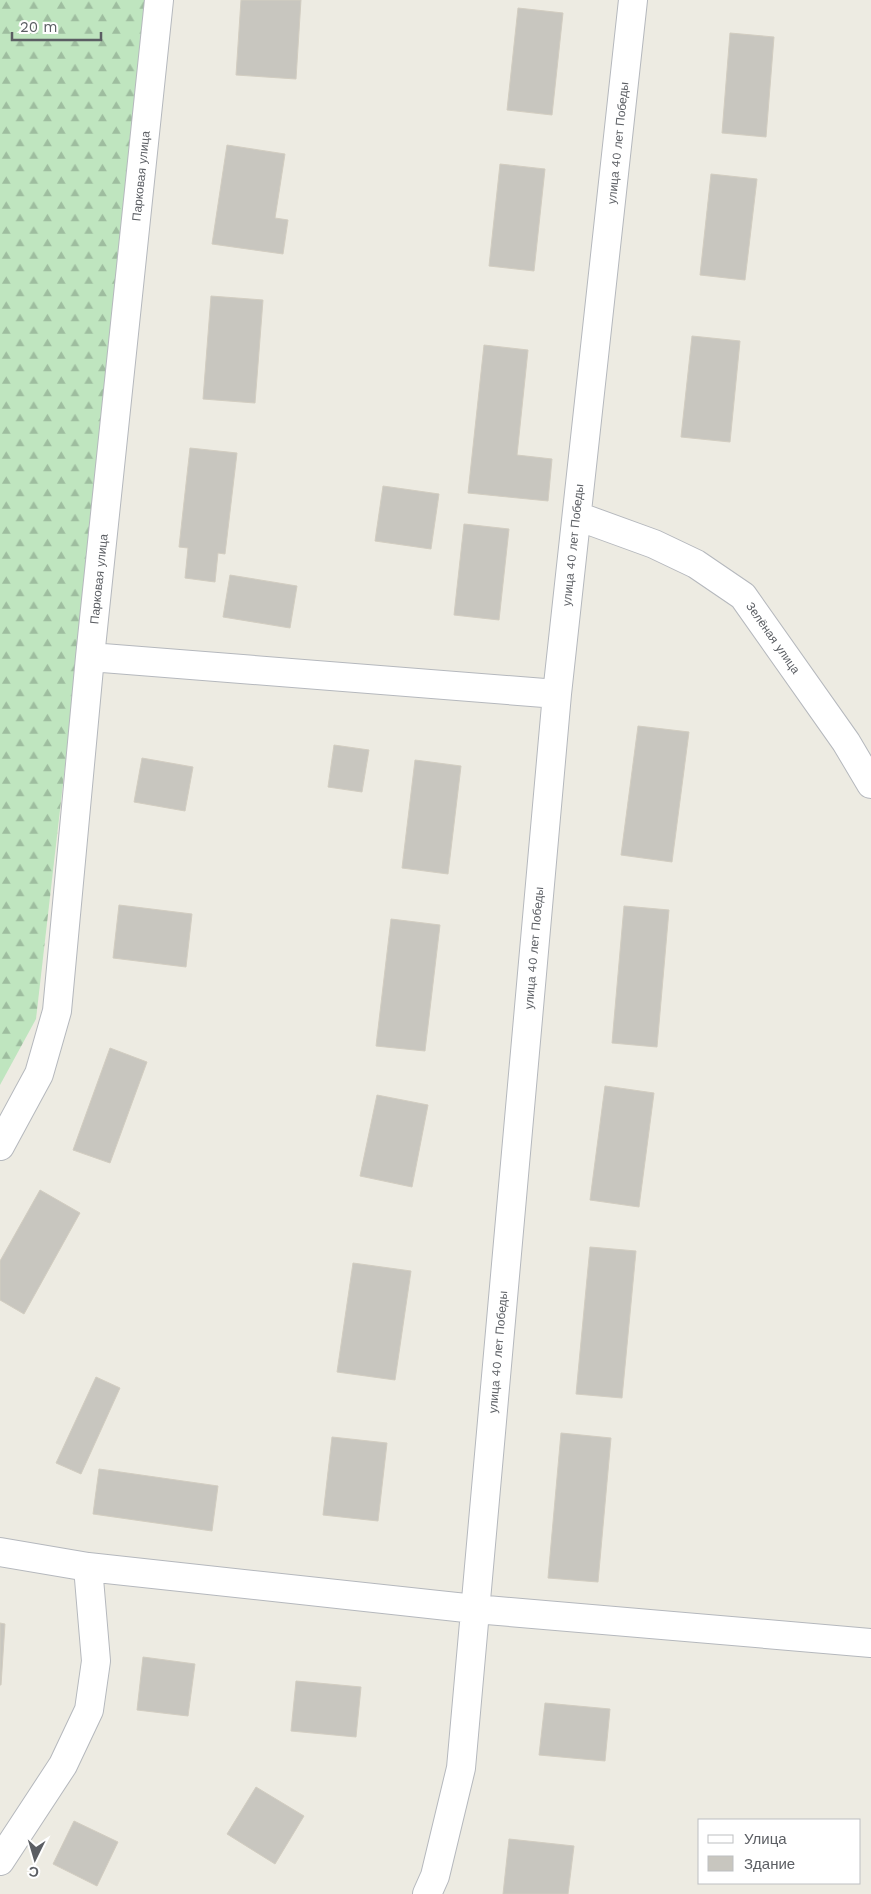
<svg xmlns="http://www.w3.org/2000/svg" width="871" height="1894" font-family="'Work Sans',sans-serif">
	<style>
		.forest { fill: url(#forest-firs) }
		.building { fill: #c8c6bf; stroke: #d2cdc1 }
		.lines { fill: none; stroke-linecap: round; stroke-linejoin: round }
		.minor-casing { stroke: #b5b8bd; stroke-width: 30 }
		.minor { stroke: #fff; stroke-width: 28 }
		.labels { text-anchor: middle; stroke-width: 4.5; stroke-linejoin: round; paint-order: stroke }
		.street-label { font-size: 12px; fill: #5b5e63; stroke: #fff }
	</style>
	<defs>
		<pattern id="forest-firs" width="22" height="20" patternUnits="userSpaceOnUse" patternTransform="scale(1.25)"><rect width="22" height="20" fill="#bfe5bf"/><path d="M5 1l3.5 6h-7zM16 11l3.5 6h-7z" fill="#9ebd9f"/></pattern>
	</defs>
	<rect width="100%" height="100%" fill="#edebe2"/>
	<path class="forest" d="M0 0H153L36 1019 0 1085Z"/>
	<path class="building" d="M241 0H301L296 79 236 75Z
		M518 8 563 13 552 115 507 110Z
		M730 33 774 37 766 137 722 133Z
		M227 145 285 154 275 218 288 220 283 254 212 244Z
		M500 164 545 169 534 271 489 266Z
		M711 174 757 179 745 280 700 275Z
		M211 296 263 300 255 403 203 399Z
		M692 336 740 341 730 442 681 437Z
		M484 345 528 350 517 455 552 459 548 501 468 493Z
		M190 448 237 453 225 554 218 553 215 582 185 578 188 548 179 547Z
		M383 486 439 494 431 549 375 541Z
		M464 524 509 529 499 620 454 615Z
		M230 575 297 586 290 628 223 617Z
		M638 726 689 732 672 862 621 855Z
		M334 745 369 750 362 792 328 787Z
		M142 758 193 767 185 811 134 802Z
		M415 760 461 766 448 874 402 868Z
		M119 905 192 914 186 967 113 958Z
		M624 906 669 910 657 1047 612 1043Z
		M391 919 440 925 425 1051 376 1046Z
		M110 1048 147 1062 110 1163 73 1150Z
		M605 1086 654 1093 639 1207 590 1200Z
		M377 1095 428 1105 412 1187 360 1176Z
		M40 1190 80 1213 24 1314 0 1300V1261Z
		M590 1247 636 1251 622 1398 576 1394Z
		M353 1263 411 1271 395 1380 337 1372Z
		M96 1377 120 1388 81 1474 56 1463Z
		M561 1433 611 1438 598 1582 548 1578Z
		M332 1437 387 1443 378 1521 323 1515Z
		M99 1469 218 1486 212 1531 93 1514Z
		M0 1623 5 1624 1 1685H0Z
		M143 1657 195 1664 188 1716 137 1710Z
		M296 1681 361 1687 356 1737 291 1731Z
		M545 1703 610 1709 605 1761 539 1755Z
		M256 1787 304 1816 275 1864 227 1834Z
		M74 1821 118 1842 97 1886 53 1864Z
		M509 1839 574 1846 568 1894H503Z"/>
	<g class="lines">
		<defs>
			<path id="minor" d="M577 516 654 544 696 564 743 596 846 742 871 784
				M90 657 557 694
				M0 1146 39 1074 57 1011 90 657 159 0
				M0 1552 88 1567 475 1609 871 1643
				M0 1861 63 1765 89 1710 96 1661 88 1567
				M427 1894 435 1876 461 1768 557 694 633 0"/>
		</defs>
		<use href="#minor" class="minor-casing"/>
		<use href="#minor" class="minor"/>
	</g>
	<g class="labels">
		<g class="street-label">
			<text transform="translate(618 143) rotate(-84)" y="4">улица 40 лет Победы</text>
			<text transform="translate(141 176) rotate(-84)" y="4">Парковая улица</text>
			<text transform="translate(573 545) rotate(-84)" y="4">улица 40 лет Победы</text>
			<text transform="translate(99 579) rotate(-84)" y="4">Парковая улица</text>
			<text transform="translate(773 638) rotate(55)" y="4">Зелёная улица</text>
			<text transform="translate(534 948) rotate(-85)" y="4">улица 40 лет Победы</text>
			<text transform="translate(498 1352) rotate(-85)" y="4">улица 40 лет Победы</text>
		</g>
	</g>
	<rect x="698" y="1819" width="162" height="65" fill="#ffffff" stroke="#bdbfc1"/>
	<rect x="708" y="1835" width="25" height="8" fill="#ffffff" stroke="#bdbfc1"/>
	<text x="744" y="1844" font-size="15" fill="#5b5e63">Улица</text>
	<rect x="708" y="1856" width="25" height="15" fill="#c8c6bf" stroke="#bdbfc1"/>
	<text x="744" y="1869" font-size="15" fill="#5b5e63">Здание</text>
	<g transform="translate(35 1859) rotate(185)" stroke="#ffffff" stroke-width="4" paint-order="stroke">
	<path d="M0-4L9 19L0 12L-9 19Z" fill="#5b5e63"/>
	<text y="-8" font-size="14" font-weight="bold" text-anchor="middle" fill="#5b5e63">С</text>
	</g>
	<path d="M12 32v8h89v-8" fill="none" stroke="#5b5e63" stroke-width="2.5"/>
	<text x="20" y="32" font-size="15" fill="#5b5e63" stroke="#ffffff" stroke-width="4" paint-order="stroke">20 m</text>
</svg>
